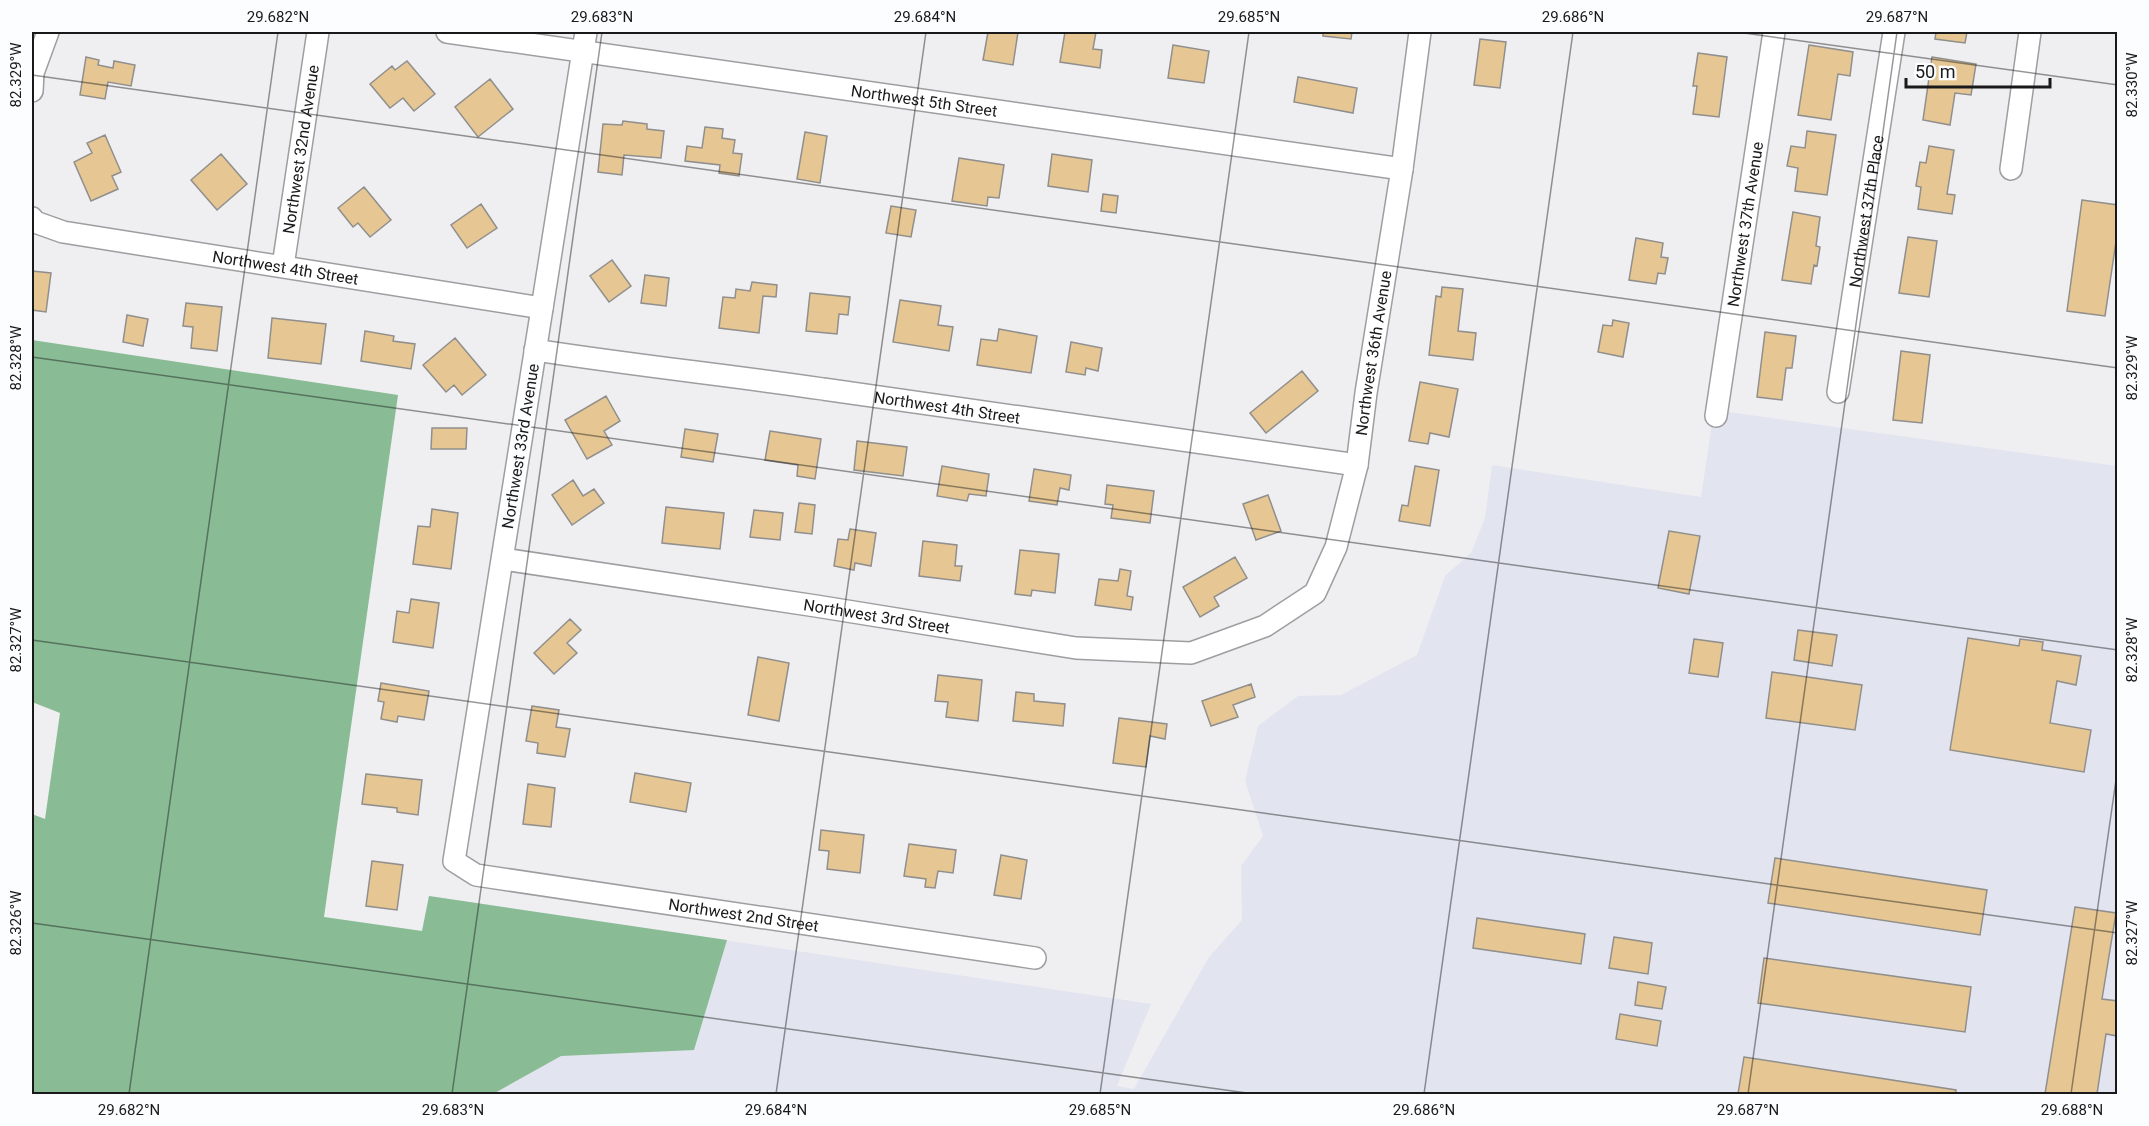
<svg xmlns="http://www.w3.org/2000/svg" width="2149" height="1126" font-family="Roboto,sans-serif">
	<style>
		.built { fill: #e2e5ef }
		.forest { fill: #89bc95 }
		.building { fill: #e6c692; stroke: #908f8d; stroke-width: 1.5 }
		.lines { fill: none; stroke-linecap: round; stroke-linejoin: round }
		.street-casing { stroke: #9d9ea0; stroke-width: 24 }
		.street { stroke: #fff; stroke-width: 21 }
		.ticks { fill: none; stroke: #19191a; stroke-width: 1.5; stroke-opacity: 0.45 }
		.labels { text-anchor: middle; stroke-width: 4.5; stroke-linejoin: round; paint-order: stroke }
		.street-label { font-size: 16px; fill: #19191a; stroke: #fcfdff }
		.neatline { fill: none; stroke: #19191a; stroke-width: 2 }
		.ticks-label { font-size: 15px; text-anchor: middle; fill: #19191a }
	</style>
	<rect width="100%" height="100%" fill="#efeff2"/>
	<path class="built" d="M1714 410 2117 466V1094H301L324 917 422 931 429 896 1151 1004 1117 1086 1134 1089 1209 957 1242 920 1241 866 1263 836 1245 781 1258 726 1298 696 1341 695 1417 655 1445 576 1471 553 1485 518 1492 465 1701 497Z"/>
	<path class="forest" d="M32 340 398 395 324 917 422 931 429 896 727 940 694 1050 561 1056 493 1094H32V814L45 819 60 713 32 702Z"/>
	<path class="building" d="M988 32H1018L1013 65 983 60Z
		M1065 32H1096L1093 49 1102 50 1100 68 1060 62Z
		M1323 32H1352L1351 39 1323 36Z
		M1936 32H1967L1965 43 1935 39Z
		M1480 39 1506 42 1500 88 1474 85Z
		M1173 45 1209 51 1204 83 1168 78Z
		M1809 45 1853 52 1850 76 1838 74 1831 120 1798 115Z
		M1698 53 1727 57 1719 117 1693 114 1697 86H1693Z
		M86 57 99 60 98 65 113 68 114 61 135 65 131 86 108 82 105 99 80 95Z
		M1932 57 1976 64 1971 95 1955 93 1950 125 1923 120Z
		M407 61 435 94 414 111 403 98 390 108 370 84 392 66 395 70Z
		M1298 77 1357 88 1353 113 1294 102Z
		M490 79 513 109 478 137 455 107Z
		M623 121 647 124V129L664 131 661 158 624 155 622 175 598 172 603 124 622 125Z
		M705 127 723 129 722 138 735 140 733 153 742 154 739 176 719 173 720 165 685 161 687 146 702 148Z
		M1807 131 1836 135 1827 195 1795 191 1798 168 1787 166 1791 146 1805 148Z
		M805 132 827 136 820 183 797 179Z
		M105 135 121 172 112 176 118 189 91 201 74 162 92 153 87 143Z
		M1929 146 1954 150 1947 194 1955 195 1952 214 1918 209 1921 187 1916 186 1920 162 1926 163Z
		M221 154 247 184 217 210 191 180Z
		M1052 154 1092 160 1088 192 1048 186Z
		M959 158 1004 165 999 198 988 197 987 206 952 201Z
		M364 187 391 220 370 237 358 223 353 227 338 208Z
		M1103 194 1118 196 1116 213 1101 211Z
		M2082 200 2118 205V228L2105 316 2067 311Z
		M481 204 497 228 467 248 451 225Z
		M891 206 916 210 911 237 886 233Z
		M1793 212 1820 217 1816 246 1820 247 1817 266 1814 265 1811 284 1782 280Z
		M1908 237 1937 241 1929 297 1899 293Z
		M1636 238 1663 243 1661 257 1668 258 1665 274 1658 273 1656 284 1629 280Z
		M612 260 631 286 609 302 590 276Z
		M32 271 51 273 46 312 32 310Z
		M645 275 669 278 666 306 641 303Z
		M752 282 777 285 776 297 763 296 759 333 719 328 723 297 735 298 736 289 750 291Z
		M1442 287 1463 289 1458 331 1476 333 1473 360 1429 355 1436 296 1441 297Z
		M810 293 850 297 848 315 839 314 837 334 806 331Z
		M900 300 941 306 938 325 953 327 949 351 893 342Z
		M186 303 222 307 217 351 191 348 193 327 183 326Z
		M127 315 148 319 143 346 123 342Z
		M272 318 326 324 321 364 268 358Z
		M1613 320 1629 323 1623 357 1598 352 1603 325 1612 326Z
		M999 329 1037 336 1031 373 977 365 981 339 997 341Z
		M365 331 394 336 393 341 415 344 411 369 361 361Z
		M1765 332 1796 336 1792 368H1786L1782 400 1757 397Z
		M455 338 486 375 462 395 454 385 446 392 423 365Z
		M1071 342 1102 348 1098 371 1086 368 1085 375 1066 372Z
		M1901 351 1930 355 1922 423 1893 420Z
		M1302 371 1318 391 1266 433 1250 413Z
		M1420 382 1458 389 1449 437 1430 433 1428 444 1409 441Z
		M606 396 620 421 604 431 612 445 587 459 565 420Z
		M432 428H467L466 449H431Z
		M685 429 718 434 713 462 681 457Z
		M770 431 821 439 815 479 797 476 798 465 765 460Z
		M857 441 907 447 903 476 854 470Z
		M942 466 989 474 986 496 969 494 967 501 937 496Z
		M1415 466 1439 470 1430 526 1399 521 1402 505 1408 506Z
		M1034 469 1071 475 1069 490 1060 488 1057 505 1029 501Z
		M573 480 583 496 594 489 604 503 572 525 552 495Z
		M1107 485 1154 491 1150 523 1111 518 1113 505 1105 504Z
		M1268 495 1281 531 1256 540 1243 504Z
		M799 503 815 505 812 534 795 532Z
		M666 507 724 513 720 549 662 543Z
		M432 509 458 513 451 569 413 564 418 526 430 527Z
		M754 510 783 513 780 540 750 537Z
		M850 529 876 533 871 566 855 563 854 570 834 566 838 539 848 540Z
		M1669 531 1700 536 1689 594 1658 588Z
		M923 541 957 545 955 566H962L960 581 919 576Z
		M1020 550 1059 554 1055 593 1032 590 1031 596 1015 594Z
		M1235 557 1247 578 1214 597 1219 606 1200 617 1183 587Z
		M1120 569 1131 571 1127 596 1133 597 1131 610 1095 605 1099 579 1118 581Z
		M411 599 439 603 433 648 393 642 397 611 409 613Z
		M570 619 581 630 567 643 577 653 554 674 534 653Z
		M1798 630 1837 635 1832 666 1794 660Z
		M1968 638 2019 646 2020 639 2043 642 2042 650 2081 656 2076 685 2057 681 2050 723 2091 730 2084 772 1950 750Z
		M1694 639 1723 643 1718 677 1689 673Z
		M758 657 789 663 779 721 748 715Z
		M1772 672 1862 685 1855 730 1766 718Z
		M938 675 982 680 978 721 946 717 948 702 935 701Z
		M381 683 429 691 424 720 398 716 397 722 381 719 384 702 378 701Z
		M1251 684 1255 697 1233 705 1238 717 1211 726 1202 701Z
		M1016 692 1034 694V701L1065 704 1063 726 1013 721Z
		M532 706 559 710 556 727 570 729 565 757 537 753 538 743 526 741Z
		M1119 718 1167 724 1165 739 1150 736 1146 767 1113 763Z
		M635 773 691 783 686 812 630 802Z
		M366 774 422 780 418 815 397 812V808L362 804Z
		M528 784 555 788 551 827 523 824Z
		M821 830 864 835 860 873 827 869 829 851 819 850Z
		M909 844 956 850 953 873 938 871 935 888 925 887 926 879 904 876Z
		M1001 855 1027 860 1021 899 994 895Z
		M1775 858 1987 890 1980 935 1768 903Z
		M372 861 403 865 397 910 366 906Z
		M2075 907 2116 913 2102 999 2118 1001 2117 1036 2106 1034 2097 1094H2045Z
		M1477 918 1585 934 1581 964 1473 948Z
		M1614 937 1652 943 1648 974 1609 968Z
		M1764 958 1971 987 1965 1032 1758 1003Z
		M1638 982 1666 987 1662 1009 1635 1005Z
		M1620 1014 1661 1021 1657 1046 1616 1039Z
		M1744 1057 1956 1090V1094H1738Z"/>
	<g class="lines">
		<defs>
			<g id="street">
				<path id="s1" d="M447 32 1402 169"/>
				<path id="s2" d="M586 32 454 861 476 875 1035 958"/>
				<path d="M32 91 33 73 48 32"/>
				<path d="M2011 169 2030 32"/>
				<path id="s3" d="M32 218 35 222 63 232 542 308"/>
				<path id="s4" d="M283 266 318 32"/>
				<path id="s5" d="M535 350C631 365 727 375 823 389 1001 415 1179 441 1357 465"/>
				<path id="s6" d="M1838 392 1894 32"/>
				<path id="s7" d="M1716 416 1774 32"/>
				<path id="s8" d="M503 559 816 606 1076 648 1191 653 1265 626 1315 593 1336 547 1357 465 1366 393 1402 169 1420 32"/>
			</g>
		</defs>
		<use href="#street" class="street-casing"/>
		<use href="#street" class="street"/>
	</g>
	<path class="ticks" d="M1737 32 2118 85M32 75 2118 368M32 357 2118 650M32 640 2118 933M32 923 1254 1094M129 1094 278 32M452 1094 602 32M776 1094 926 32M1100 1094 1249 32M1424 1094 1573 32M1748 1094 1897 32M2071 1094 2118 766"/>
	<g class="labels">
		<g class="street-label">
			<text dy="6" stroke="none"><textPath href="#s1" startOffset="482">Northwest 5th Street</textPath></text>
			<text dy="6" stroke="none"><textPath href="#s4" startOffset="118">Northwest 32nd Avenue</textPath></text>
			<text dy="6" stroke="none"><textPath href="#s6" startOffset="183">Northwest 37th Place</textPath></text>
			<text dy="6" stroke="none"><textPath href="#s7" startOffset="194">Northwest 37th Avenue</textPath></text>
			<text dy="6" stroke="none"><textPath href="#s3" startOffset="260">Northwest 4th Street</textPath></text>
			<text dy="6" stroke="none"><textPath href="#s8" startOffset="1082">Northwest 36th Avenue</textPath></text>
			<text dy="6" stroke="none"><textPath href="#s5" startOffset="416">Northwest 4th Street</textPath></text>
			<text transform="translate(520 446) rotate(-81)" y="6">Northwest 33rd Avenue</text>
			<text dy="6" stroke="none"><textPath href="#s8" startOffset="378">Northwest 3rd Street</textPath></text>
			<text dy="6" stroke="none"><textPath href="#s2" startOffset="1136">Northwest 2nd Street</textPath></text>
		</g>
	</g>
	<rect width="2149" height="1126" fill="none" stroke="#fcfdff" stroke-width="66"/>
	<path d="M1906 78v9h144v-9" fill="none" stroke="#19191a" stroke-width="3"/>
	<text x="1915" y="78" font-size="18" fill="#19191a" stroke="#fcfdff" stroke-width="4.5" paint-order="stroke">50 m</text>
	<rect x="33" y="33" width="2083" height="1060" class="neatline"/>
	<g class="ticks-label">
		<text x="278" y="22">29.682°N</text>
		<text x="602" y="22">29.683°N</text>
		<text x="925" y="22">29.684°N</text>
		<text x="1249" y="22">29.685°N</text>
		<text x="1573" y="22">29.686°N</text>
		<text x="1897" y="22">29.687°N</text>
		<text transform="translate(16 75) rotate(-90)" y="5">82.329°W</text>
		<text transform="translate(2132 85) rotate(-90)" y="5">82.330°W</text>
		<text transform="translate(16 358) rotate(-90)" y="5">82.328°W</text>
		<text transform="translate(2132 368) rotate(-90)" y="5">82.329°W</text>
		<text transform="translate(16 640) rotate(-90)" y="5">82.327°W</text>
		<text transform="translate(2132 650) rotate(-90)" y="5">82.328°W</text>
		<text transform="translate(16 923) rotate(-90)" y="5">82.326°W</text>
		<text transform="translate(2132 933) rotate(-90)" y="5">82.327°W</text>
		<text x="129" y="1115">29.682°N</text>
		<text x="453" y="1115">29.683°N</text>
		<text x="776" y="1115">29.684°N</text>
		<text x="1100" y="1115">29.685°N</text>
		<text x="1424" y="1115">29.686°N</text>
		<text x="1748" y="1115">29.687°N</text>
		<text x="2072" y="1115">29.688°N</text>
	</g>
</svg>
